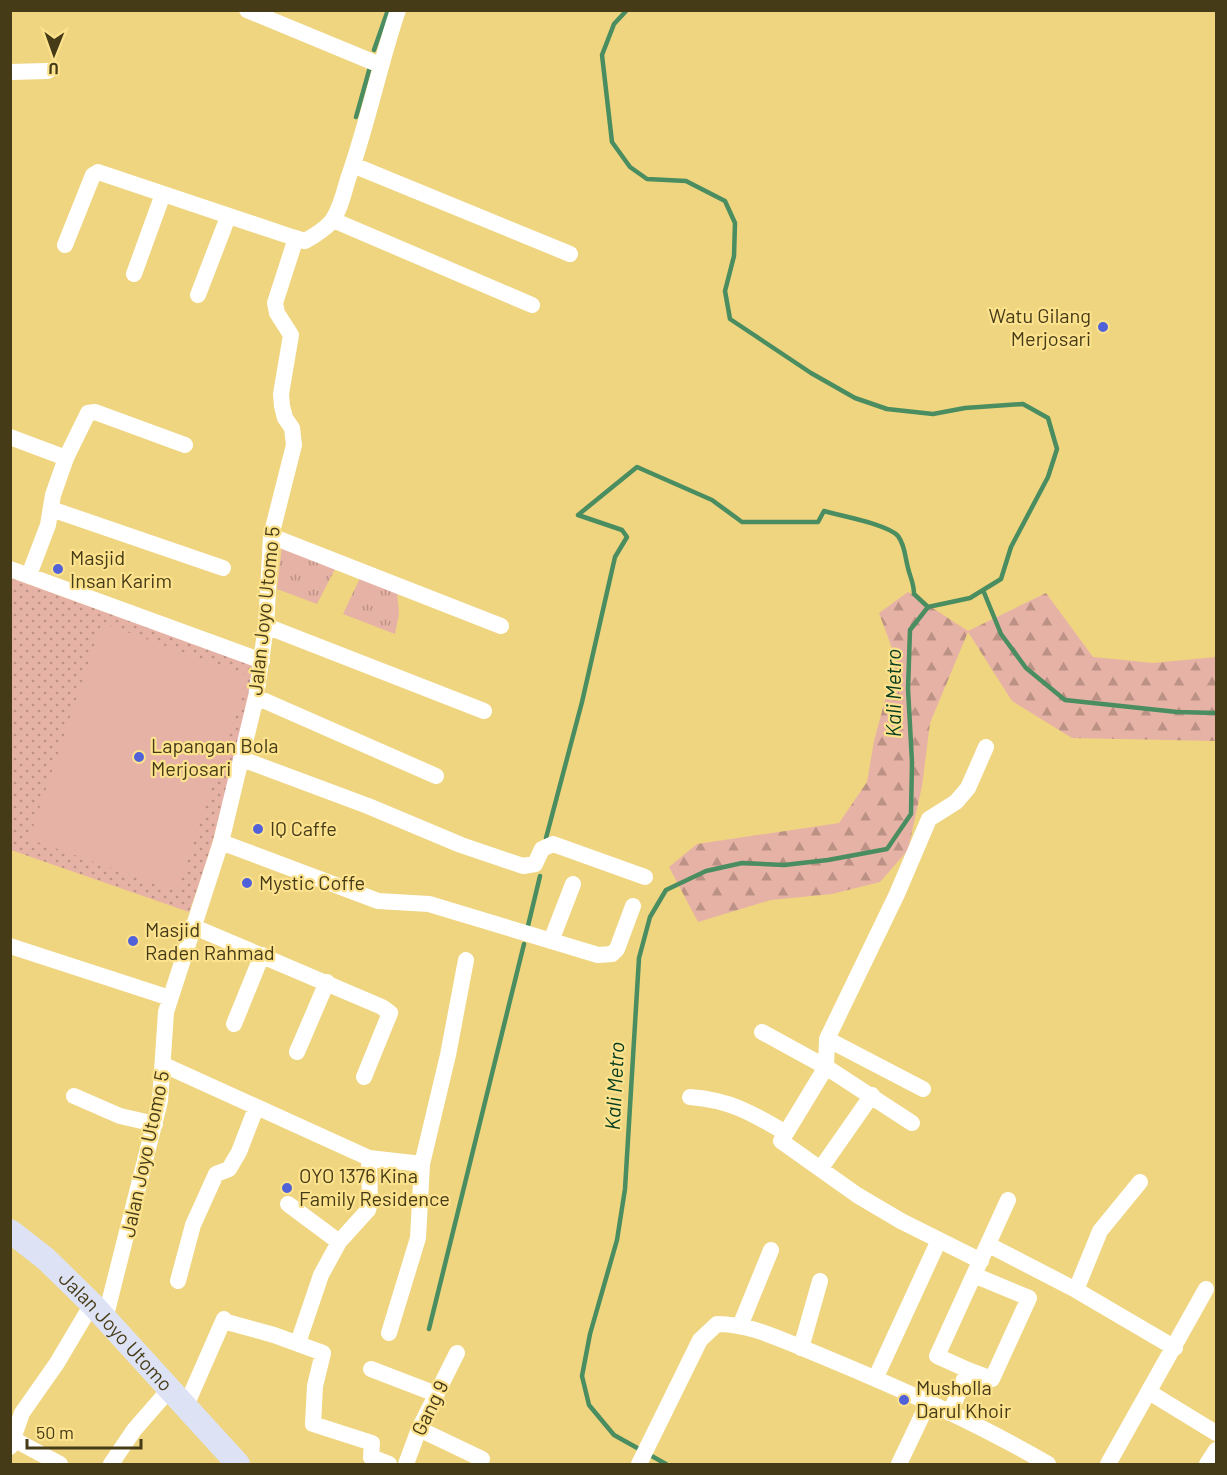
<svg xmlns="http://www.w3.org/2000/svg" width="1227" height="1475" font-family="Barlow,sans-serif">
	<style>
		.grass { fill: url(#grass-tufts) }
		.forest { fill: url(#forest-firs) }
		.park { fill: url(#park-dots) }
		.garden { fill: #e7b2a6 }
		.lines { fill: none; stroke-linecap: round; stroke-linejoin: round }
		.stream { stroke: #498d60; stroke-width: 4.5 }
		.minor { stroke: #fff; stroke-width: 16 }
		.secondary { stroke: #dde2f4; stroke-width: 24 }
		.poi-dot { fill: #5162d8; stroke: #fce28d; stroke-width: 2 }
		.labels { text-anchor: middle; stroke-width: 4.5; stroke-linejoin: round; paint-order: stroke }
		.poi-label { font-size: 20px; fill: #463b17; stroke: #fce28d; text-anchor: start }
		.street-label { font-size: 20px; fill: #463b17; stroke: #fce28d }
		.water-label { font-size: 21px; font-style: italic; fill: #053c1e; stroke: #fce28d }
	</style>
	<defs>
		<pattern id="grass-tufts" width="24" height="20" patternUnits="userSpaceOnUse" patternTransform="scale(1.5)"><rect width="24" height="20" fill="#e7b2a6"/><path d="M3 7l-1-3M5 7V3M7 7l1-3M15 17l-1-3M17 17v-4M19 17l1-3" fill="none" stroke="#bd9286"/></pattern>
		<pattern id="forest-firs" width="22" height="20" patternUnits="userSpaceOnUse" patternTransform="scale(1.5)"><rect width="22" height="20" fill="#e7b2a6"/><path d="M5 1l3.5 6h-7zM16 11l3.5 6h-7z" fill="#bd9286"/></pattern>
		<pattern id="park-dots" width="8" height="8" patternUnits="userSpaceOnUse" patternTransform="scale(1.5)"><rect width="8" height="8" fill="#e7b2a6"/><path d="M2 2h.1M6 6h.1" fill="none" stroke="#bd9286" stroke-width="1.8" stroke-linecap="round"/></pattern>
	</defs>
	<rect width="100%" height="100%" fill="#efd580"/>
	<path class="grass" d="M282 545 337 565 317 604 277 589Z
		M361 576 397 590 399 614 395 634 343 614Z"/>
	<path class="forest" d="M908 592 968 631 1046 593 1093 657 1153 663 1216 657V741L1072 738 1012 701 968 632 930 723 922 786 908 850 880 882 832 894 771 900 698 922 669 867 697 844 839 823 867 782 874 741 896 659 879 613Z"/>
	<path class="park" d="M11 578 255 666C237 749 219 832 189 912L11 850Z"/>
	<path class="garden" d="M102 623 248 676 177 891 29 839Z"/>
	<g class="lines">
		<path class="stream" d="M627 10 614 24 602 55 612 142 630 167 647 179 686 181 725 201 735 223 734 256 725 291 730 319 811 373 855 398 887 409 933 414 965 408 1023 404 1048 418 1057 449 1048 477 1011 547 1001 579 970 598 928 607 910 630 908 689 912 762 911 814 887 849 828 860 784 865 742 863 706 871 666 890 650 917 639 958 625 1189 617 1240 590 1334 582 1376 589 1405 614 1435 666 1464
			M374 50 388 10
			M356 117 370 67
			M983 590 1001 634 1026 668 1065 700 1177 712 1216 713
			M546 838 582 702 615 557 627 537 622 530 578 515 637 467 712 500 742 522H818L824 511C840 516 888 524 898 536 905 545 905 557 908 568 910 577 914 583 914 594L928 607
			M527 930 540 876
			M429 1329 524 944"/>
		<path class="minor" d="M247 10 380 65
			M10 72 48 71
			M353 165 570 254
			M333 220 532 305
			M65 245 93 175 98 172 289 236 305 241C314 236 324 230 331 222 340 211 344 192 348 179 368 123 379 66 398 10
			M134 274 163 194
			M198 295 228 217
			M10 437 66 458
			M51 509 223 568
			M271 536 501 626
			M10 569 262 661
			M29 575 48 525 53 495 66 458 88 413 95 412 185 445
			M266 626 484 711
			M256 697 436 776
			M242 759 368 806 461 845 523 866 535 864 542 849 553 844 645 877
			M221 842 378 901 429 904 598 955 612 954 617 949 633 906
			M192 926 382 1007 390 1013 364 1077
			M551 941 573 884
			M10 946 170 998
			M234 1024 262 955
			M762 1032 826 1067 912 1123
			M827 1039 923 1089
			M297 1052 327 982
			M164 1065 369 1158 422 1164
			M74 1096 120 1116 155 1124
			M690 1097C730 1100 752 1113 786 1133L781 1141 857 1195 901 1221 981 1261
			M786 1133 826 1067 827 1039 897 894 929 819 956 802 968 788 986 747
			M821 1168 872 1095
			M288 1204 339 1242 368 1210 370 1203 369 1158
			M989 1245 1076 1290 1175 1348
			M178 1281 193 1225 216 1174 229 1169 239 1152 256 1108
			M1076 1290 1100 1231 1140 1182
			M105 1319 160 1101 166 1012 221 842 256 697 266 626 271 536 294 445 292 428 285 418 282 406 281 394 291 335 277 313 275 303 296 238
			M223 1321 274 1335 323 1353 315 1386 313 1424 372 1443 371 1457 389 1464
			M740 1326 771 1250
			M389 1333 418 1238 422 1164 448 1055 466 960
			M300 1337 321 1275 339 1242
			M801 1348 820 1281
			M371 1369 436 1394
			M968 1370 937 1356 1008 1200
			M876 1377 939 1240
			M1149 1392 1216 1433
			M185 1408 224 1319
			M950 1413 968 1370 992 1379 1029 1298 974 1275
			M419 1429 482 1459
			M13 1439 60 1464
			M10 1447 22 1413 57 1363 92 1304
			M111 1464 134 1430 168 1391
			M406 1464 419 1429 457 1353
			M639 1464 700 1340 717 1324C747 1324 773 1336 800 1347 885 1382 969 1418 1048 1464
			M899 1464 928 1403
			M1108 1464 1206 1289
			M1207 1464 1216 1450"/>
		<path class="secondary" id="s1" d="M10 1231 46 1259 92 1304 238 1464"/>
	</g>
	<g class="poi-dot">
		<circle cx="1103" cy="327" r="6"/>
		<circle cx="58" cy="569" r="6"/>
		<circle cx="139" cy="757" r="6"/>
		<circle cx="258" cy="829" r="6"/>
		<circle cx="247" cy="883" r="6"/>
		<circle cx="133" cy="941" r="6"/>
		<circle cx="287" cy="1188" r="6"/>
		<circle cx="904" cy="1400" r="6"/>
	</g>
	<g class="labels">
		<g class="poi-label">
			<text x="1091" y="323" text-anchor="end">Watu Gilang<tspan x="1091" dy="23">Merjosari</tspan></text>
			<text x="70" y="565">Masjid<tspan x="70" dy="23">Insan Karim</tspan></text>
			<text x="151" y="753">Lapangan Bola<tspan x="151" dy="23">Merjosari</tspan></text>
			<text x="270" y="836">IQ Caffe</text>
			<text x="259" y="890">Mystic Coffe</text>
			<text x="145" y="937">Masjid<tspan x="145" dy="23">Raden Rahmad</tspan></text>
			<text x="299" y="1183">OYO 1376 Kina<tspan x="299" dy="23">Family Residence</tspan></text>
			<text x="916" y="1395">Musholla<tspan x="916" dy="23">Darul Khoir</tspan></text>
		</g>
		<g class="street-label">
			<text transform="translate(264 611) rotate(-84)" y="7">Jalan Joyo Utomo 5</text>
			<text transform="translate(145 1154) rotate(-78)" y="7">Jalan Joyo Utomo 5</text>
			<text dy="7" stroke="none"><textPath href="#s1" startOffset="146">Jalan Joyo Utomo</textPath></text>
			<text transform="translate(430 1408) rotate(-64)" y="7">Gang 9</text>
		</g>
		<g class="water-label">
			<text transform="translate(894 693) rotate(-90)" y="7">Kali Metro</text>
			<text transform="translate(615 1086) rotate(-87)" y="7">Kali Metro</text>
		</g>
	</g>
	<rect width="1227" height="1475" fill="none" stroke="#463b17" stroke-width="24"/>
	<g transform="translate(54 54) rotate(181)" stroke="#fce28d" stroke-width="4.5" paint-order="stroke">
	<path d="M0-4.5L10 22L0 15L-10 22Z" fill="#463b17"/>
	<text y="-9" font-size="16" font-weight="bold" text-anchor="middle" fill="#463b17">U</text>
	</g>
	<path d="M27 1439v9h114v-9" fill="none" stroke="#463b17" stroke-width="3"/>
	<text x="36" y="1439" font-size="18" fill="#463b17" stroke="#fce28d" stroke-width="4.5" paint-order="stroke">50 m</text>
</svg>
